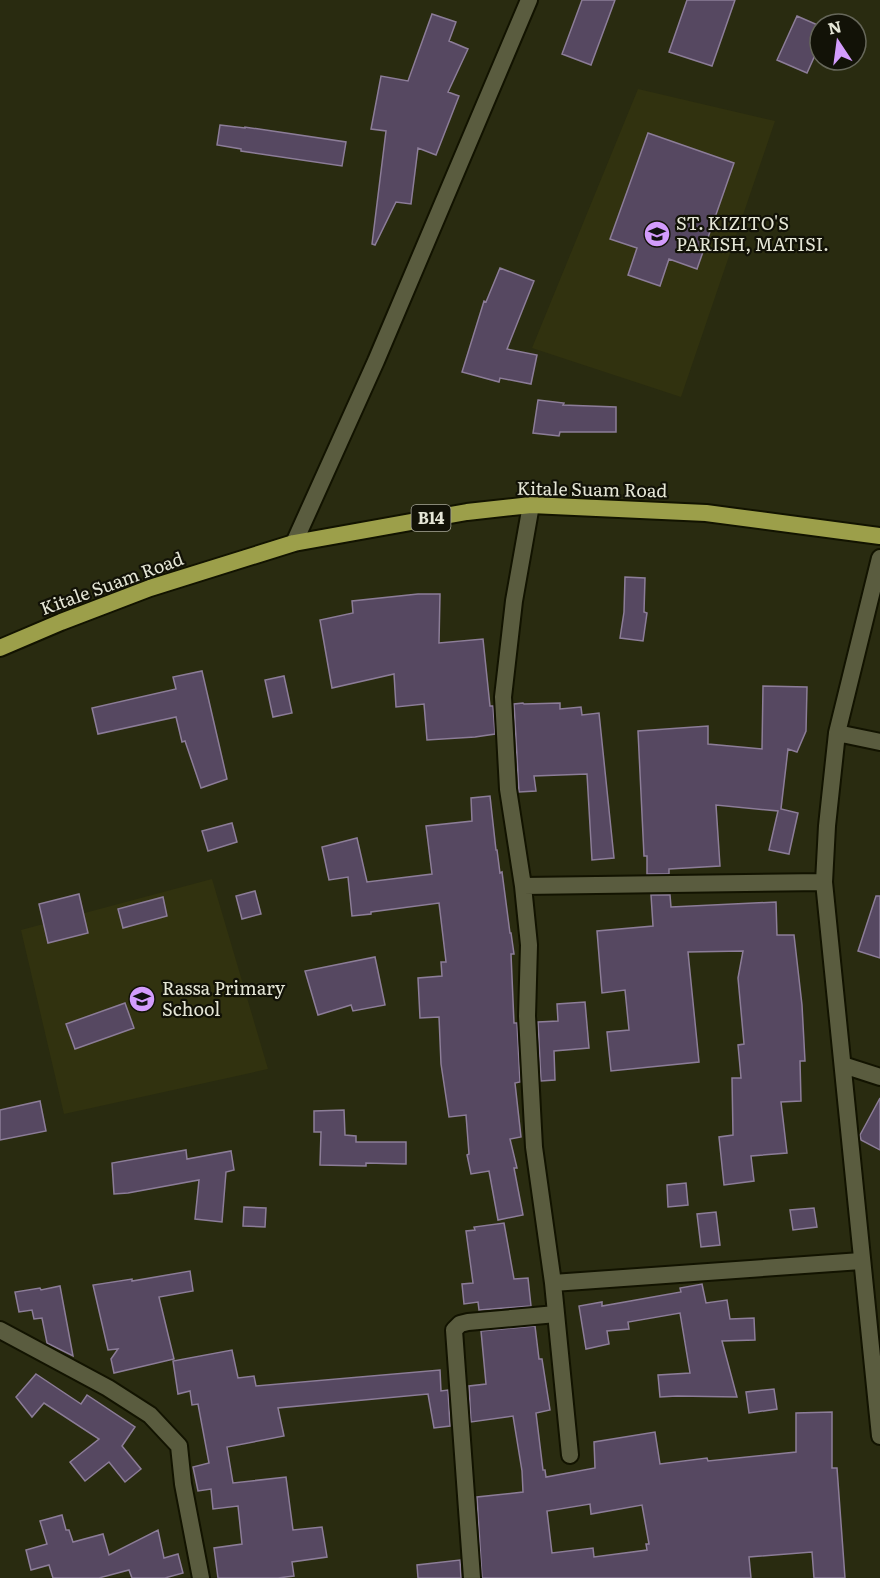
<svg xmlns="http://www.w3.org/2000/svg" width="880" height="1578" font-family="Literata,serif">
	<style>
		.built { fill: #31320f }
		.building { fill: #564861; stroke: #8c7d98; stroke-width: 1.5; fill-rule: evenodd }
		.lines { fill: none; stroke-linecap: round; stroke-linejoin: round }
		.minor-casing { stroke: #121300; stroke-width: 20 }
		.trunk-casing { stroke: #121300; stroke-width: 20 }
		.minor { stroke: #5a5c3f; stroke-width: 16 }
		.trunk { stroke: #9c9f4a; stroke-width: 16 }
		.labels { text-anchor: middle; stroke-width: 4.5; stroke-linejoin: round; paint-order: stroke }
		.shield { fill: #121207; stroke: #a6a698; stroke-width: 1.5 }
		.shield-label { font-size: 16px; font-weight: bold; fill: #e5e6d6 }
		.poi-label { font-size: 18px; fill: #e5e6d6; stroke: #121207; text-anchor: start }
		.street-label { font-size: 18px; fill: #e5e6d6; stroke: #121207 }
	</style>
	<rect width="100%" height="100%" fill="#292b10"/>
	<path class="built" d="M638 89 775 121 681 397 532 348Z
		M212 879 268 1069 64 1114 21 930Z"/>
	<path class="building" d="M582 0H615L591 65 562 54Z
		M687 0H735L712 66 669 52Z
		M432 14 456 22 449 41 468 49 448 92 459 96 436 155 418 148 411 204 396 202 375 245 372 244 386 131 371 129 381 76 408 81Z
		M797 16 820 26V44L807 73 777 60Z
		M220 125 245 128V127L346 142 342 166 241 151V149L217 145Z
		M648 133 734 163 697 269 669 259 660 286 628 275 637 248 610 239Z
		M500 268 534 281 507 349 537 355 531 384 500 378 499 382 462 372 484 301 486 302Z
		M538 400 564 403 563 405 616 407V432H560L559 436 533 433Z
		M625 577 645 578 644 612 647 613 643 641 620 638 624 612Z
		M418 594H440L439 643 483 639 490 706H493L495 734 475 737 427 740 424 704 396 707 394 674 332 688 320 620 353 613 352 601Z
		M202 671 227 779 201 788 185 741 182 742 176 717 98 734 92 708 176 689 173 677Z
		M284 676 292 713 273 717 265 680Z
		M763 686 807 687 806 731 797 752 788 749 781 809 798 813 789 854 769 850 778 811 716 805 720 866 669 869V874H647V856H644L638 731 708 726V744L762 749Z
		M523 703 524 704 560 703V709L581 707 582 715 599 713 614 858 592 860 587 774 534 776 536 791 519 792 514 704Z
		M490 796 496 850H497L500 873 502 872 510 933H511L514 954H511L514 1023H517L520 1082 515 1083 521 1137 510 1139 517 1168H514L523 1215 498 1220 489 1171 471 1174 467 1155 469 1154 466 1115 449 1117 441 1064 439 1017 420 1018 418 978 442 976 441 962H446L439 903 371 912V914L352 916 348 877 329 880 322 847 357 838 367 882 432 874 426 826 472 821 471 798Z
		M232 823 237 842 208 851 202 831Z
		M255 891 261 914 242 919 236 896Z
		M79 894 88 933 48 943 39 904Z
		M651 895H670L671 907 776 902 777 935H794L802 1005 805 1061H800L801 1101 781 1102 787 1153 751 1156 754 1181 724 1185 719 1137 733 1135 732 1078H741L738 1045 744 1044 738 978 743 951 688 952 699 1062 611 1071 607 1032 629 1030 625 990 602 993 597 931 653 926Z
		M876 896H880V958L858 951Z
		M163 897 167 916 123 928 118 909Z
		M375 957 385 1005 353 1011 351 1005 318 1015 305 971Z
		M585 1002 589 1048 554 1051 555 1080 541 1081 538 1022 558 1021 557 1004Z
		M125 1003 134 1028 75 1049 66 1024Z
		M880 1098V1150L861 1140 860 1135Z
		M40 1101 46 1131 0 1140V1110Z
		M344 1110 345 1135 356 1136V1142H406V1164L366 1163V1166L320 1165 321 1132H314V1111Z
		M186 1150 187 1159 231 1151 234 1170 226 1172 222 1222 195 1219 199 1180 128 1193 114 1194 112 1163Z
		M686 1183 688 1205 668 1207 667 1185Z
		M244 1207 266 1208 265 1227 243 1226Z
		M814 1208 817 1227 793 1230 790 1210Z
		M716 1212 720 1245 701 1247 697 1214Z
		M504 1223 514 1279 528 1278 531 1306 479 1310 478 1302 464 1304 462 1284 473 1283 466 1231 475 1230 474 1227Z
		M190 1271 193 1291 159 1297 174 1359 114 1373 111 1359 118 1349 108 1350 93 1285 132 1279V1281Z
		M702 1284 706 1303 727 1300 730 1319 754 1318 755 1340 722 1341 737 1397 677 1396 660 1397 658 1375 690 1373 680 1313 628 1322 629 1329 607 1331 609 1344 586 1349 579 1306 602 1302V1306L681 1292 680 1288Z
		M60 1286 73 1356 47 1343 42 1318 34 1319 32 1310 19 1312 15 1292 40 1288 41 1290Z
		M535 1326 539 1359H542L550 1410 536 1413 543 1470H545L546 1477 595 1468 594 1442 655 1432 660 1464 707 1458 708 1461 796 1452V1413L832 1412V1468H837L845 1578H814L812 1552 749 1557 751 1578H482L477 1497 523 1492 522 1471 513 1416 471 1422 469 1386 486 1384 481 1331ZM590 1504 591 1514 642 1505 649 1544H646L647 1550 594 1557 593 1548 552 1553 547 1511Z
		M232 1350 238 1378 254 1376 256 1386 440 1370 441 1391 448 1390 450 1426 434 1428 428 1394 278 1408 284 1436 227 1447 233 1483 286 1477 293 1530 322 1527 327 1557 292 1562 294 1576 278 1578H218L214 1548 242 1544 238 1506 213 1509 211 1489 198 1491 193 1467 209 1463 198 1404 192 1405 190 1391 178 1394 173 1361Z
		M36 1374 81 1404 87 1395 135 1427 122 1446 141 1469 125 1482 109 1462 85 1481 70 1462 99 1439 44 1403 32 1417 16 1397Z
		M774 1389 777 1409 749 1413 746 1392Z
		M62 1515 66 1530H69L73 1542 103 1534 109 1555 158 1530 164 1558 178 1554 183 1573 165 1578H132L129 1570 99 1578H53L49 1565 31 1570 26 1550 47 1544 40 1521Z
		M460 1560 461 1578H418L417 1565Z"/>
	<g class="lines">
		<defs>
			<path id="minor" d="M531 505 514 601 503 697 508 789 523 886 824 882
				M294 543 376 361 529 0
				M880 558 837 733 827 826 824 882 880 1436
				M837 733 880 742
				M523 886 529 945 527 1016 534 1147 553 1283 570 1455
				M843 1065 880 1077
				M553 1283 861 1261
				M0 1330 108 1388 150 1415 179 1446 183 1484 201 1578
				M472 1578 454 1330 460 1324 468 1322 556 1314"/>
			<path id="trunk" d="M0 648 61 622 150 588 294 543 467 512 531 505 706 513 880 536"/>
		</defs>
		<use href="#minor" class="minor-casing"/>
		<use href="#trunk" class="trunk-casing"/>
		<use href="#minor" class="minor"/>
		<use href="#trunk" class="trunk"/>
	</g>
	<defs>
		<symbol id="school-disc" viewBox="-11 -11 22 22"><circle r="9.5" fill="#d39cfc" stroke="#121207"/><path d="M0-5L7-2L0 1L-7-2ZM-4 1L0 2.5L4 1V4Q0 6-4 4Z" fill="#111"/></symbol>
	</defs>
	<g fill-rule="evenodd">
		<use href="#school-disc" x="642" y="219" width="30" height="30"/>
		<use href="#school-disc" x="127" y="984" width="30" height="30"/>
	</g>
	<g class="labels">
		<rect class="shield" x="411.5" y="505" width="39" height="26" rx="4.5"/>
		<g class="shield-label">
			<text x="431" y="524">B14</text>
		</g>
		<g class="poi-label">
			<text x="676" y="230">ST. KIZITO'S<tspan x="676" dy="21">PARISH, MATISI.</tspan></text>
			<text x="162" y="995">Rassa Primary<tspan x="162" dy="21">School</tspan></text>
		</g>
		<g class="street-label">
			<text transform="translate(592 490) rotate(1)" y="6">Kitale Suam Road</text>
			<text transform="translate(112 584) rotate(-20)" y="6">Kitale Suam Road</text>
		</g>
	</g>
	<g transform="translate(838 42) rotate(347)"><circle r="28" fill="#121207" stroke="#66675a" stroke-width="1.5"/>
	<path d="M0-4.5L10 22L0 15L-10 22Z" fill="#d39cfc"/>
	<text y="-9" font-size="16" font-weight="bold" text-anchor="middle" fill="#e5e6d6">N</text>
	</g>
</svg>
